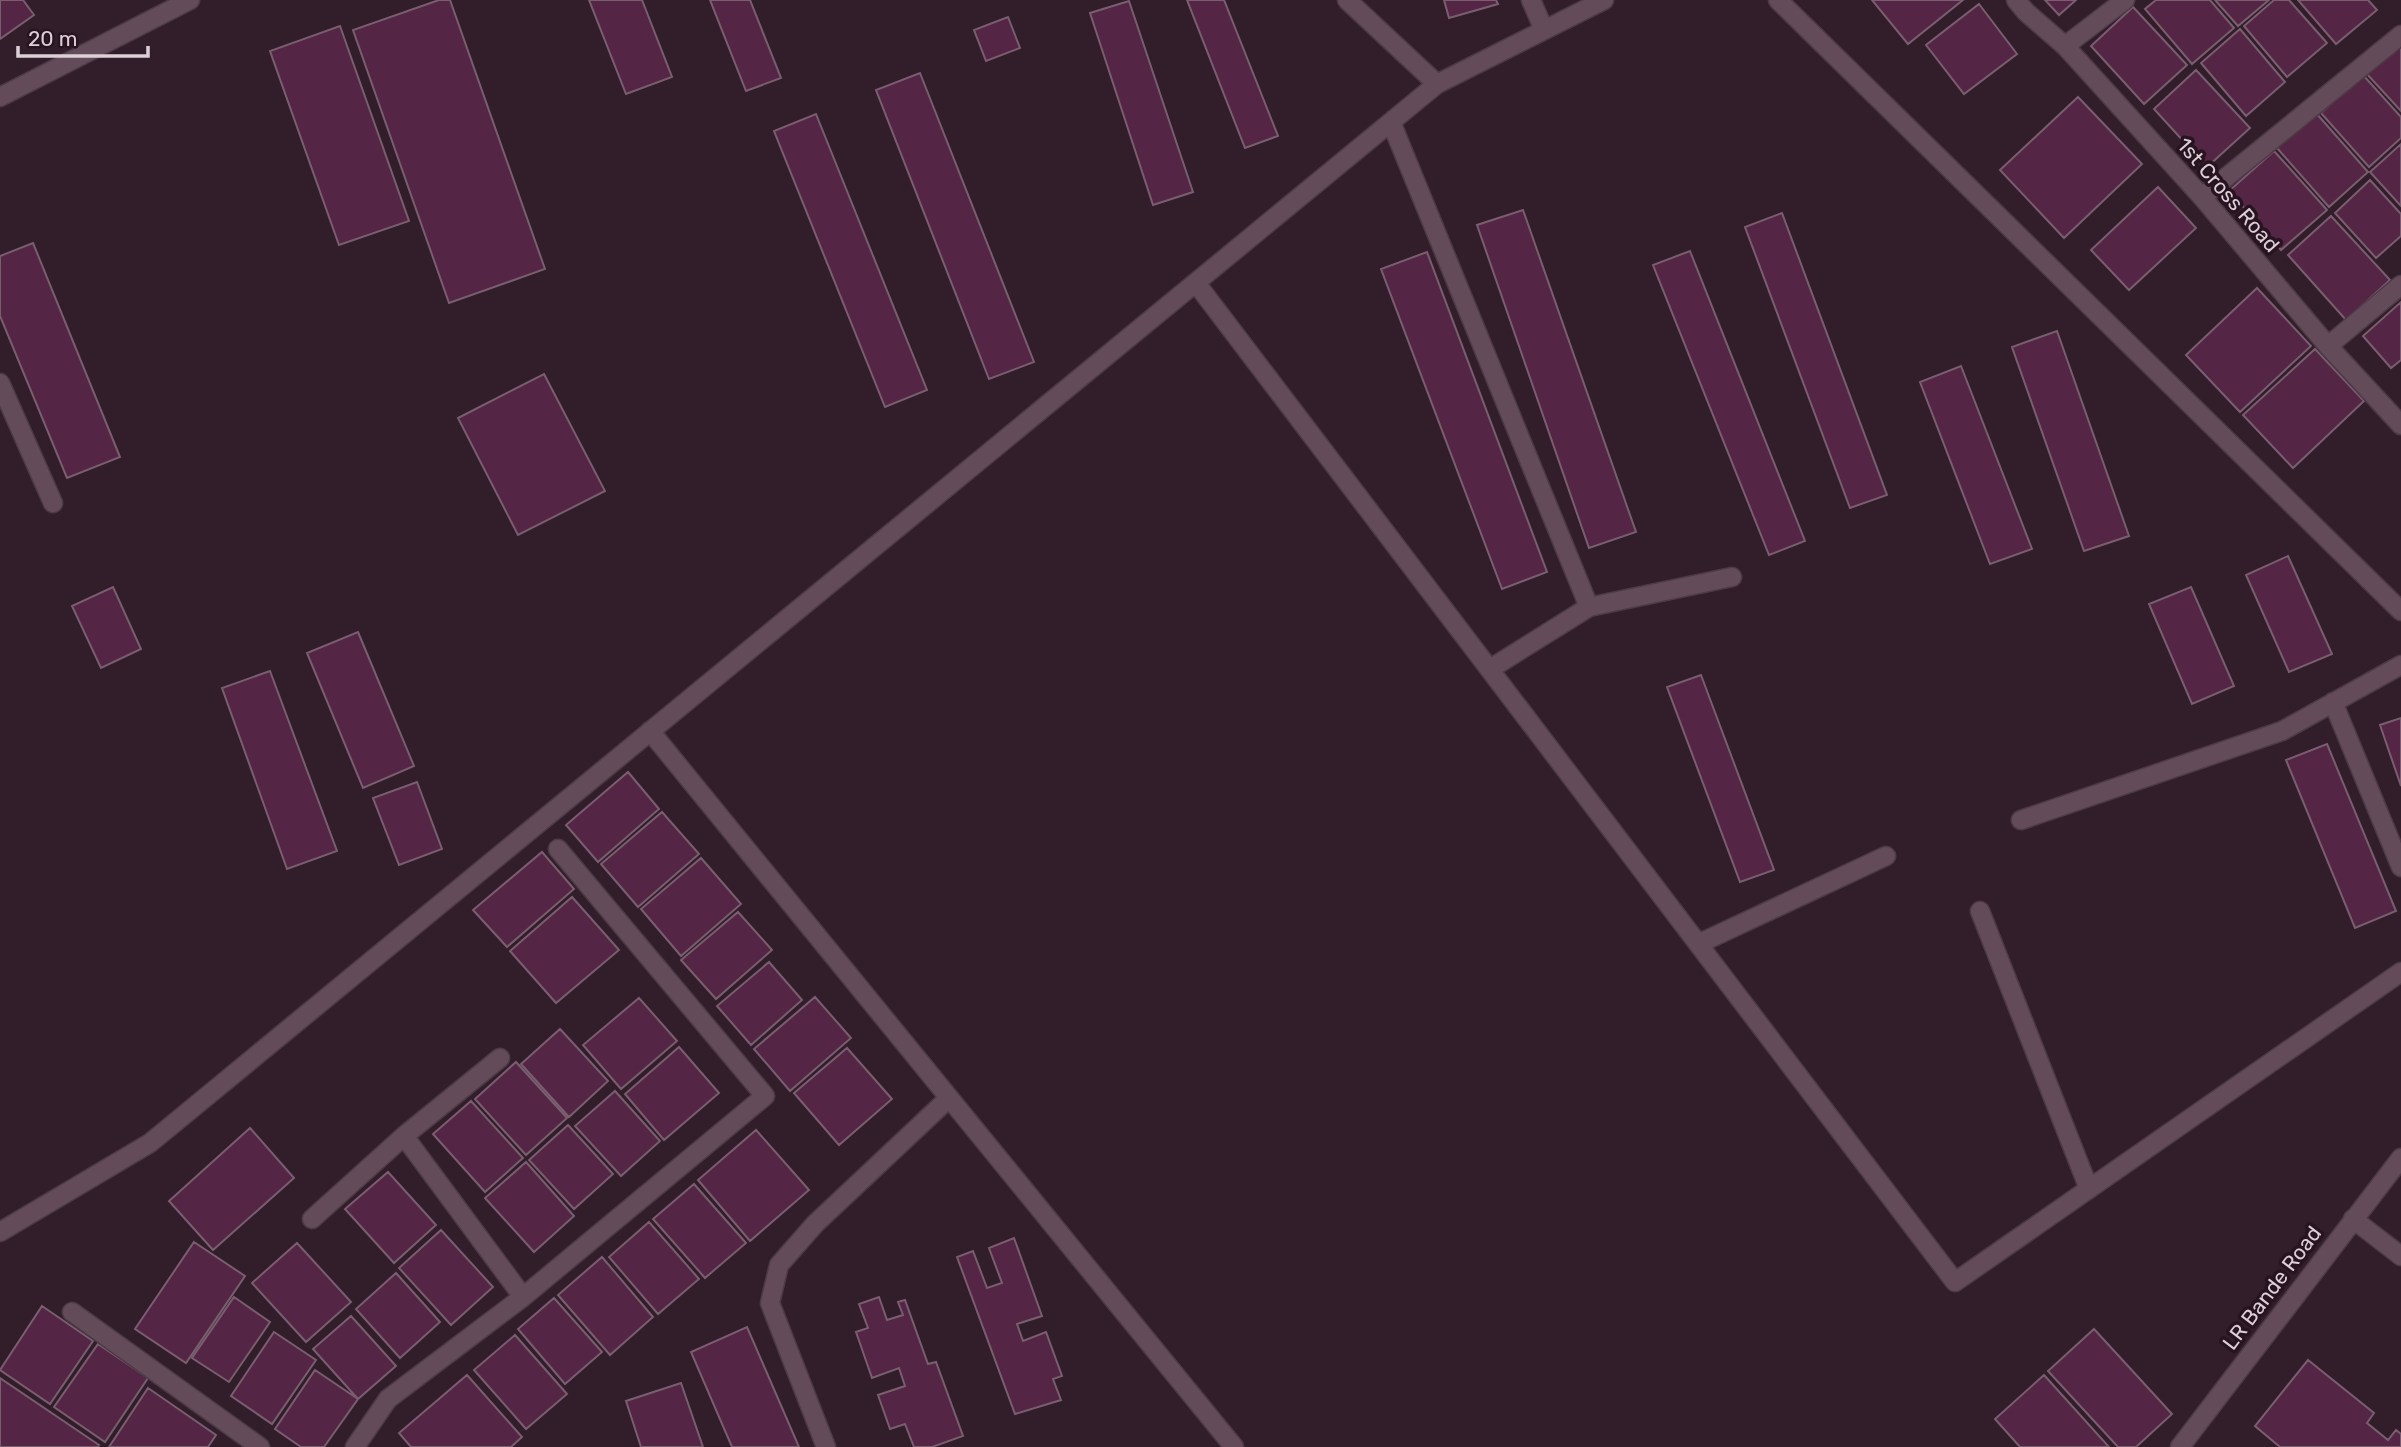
<svg xmlns="http://www.w3.org/2000/svg" width="2401" height="1447" font-family="Rubik,sans-serif">
	<style>
		.building { fill: #542544; stroke: #785e6e; stroke-width: 2 }
		.lines { fill: none; stroke-linecap: round; stroke-linejoin: round }
		.minor-casing { stroke: #4c3b46; stroke-width: 21 }
		.tertiary-casing { stroke: #4c3b46; stroke-width: 21 }
		.secondary-casing { stroke: #4c3b46; stroke-width: 21 }
		.minor { stroke: #644b5a; stroke-width: 18 }
		.tertiary { stroke: #644b5a; stroke-width: 18 }
		.secondary { stroke: #644b5a; stroke-width: 18 }
		.labels { text-anchor: middle; stroke-width: 7; stroke-linejoin: round; paint-order: stroke }
		.street-label { font-size: 21px; fill: #ddcfd7; stroke: #281421 }
	</style>
	<rect width="100%" height="100%" fill="#321d2b"/>
	<path class="building" d="M0 0H23L34 15 0 39Z
		M439 0H450L545 269 449 303 353 30Z
		M589 0H642L672 77 626 94Z
		M710 0H750L781 78 746 91Z
		M1187 0H1224L1278 136 1245 148Z
		M1444 0H1496L1498 4 1449 18Z
		M1872 0H1963L1908 44Z
		M2045 0H2076L2059 15Z
		M2156 0H2210L2234 28 2192 64 2145 9Z
		M2215 0H2269L2238 26Z
		M2274 0H2289L2327 43 2287 77 2244 26Z
		M2298 0H2368L2377 10 2336 44Z
		M1129 1 1193 192 1153 205 1090 13Z
		M1979 4 2017 54 1964 94 1926 45Z
		M2133 7 2187 65 2144 104 2091 46Z
		M1008 17 1020 48 986 61 974 30Z
		M340 26 409 221 339 245 270 51Z
		M2240 29 2285 82 2246 116 2201 63Z
		M2401 42V111L2366 73Z
		M2196 70 2250 128 2207 167 2154 109Z
		M920 73 1034 362 989 379 876 90Z
		M2363 75 2401 117V138L2369 167 2321 113Z
		M2078 97 2142 164 2064 238 2000 170Z
		M2316 113 2368 172 2329 207 2277 148Z
		M816 114 927 390 885 407 774 131Z
		M2401 144V206L2370 172Z
		M2274 151 2327 210 2281 250 2229 191Z
		M2370 180 2401 214V236L2376 258 2335 213Z
		M2158 187 2196 228 2129 290 2091 250Z
		M1523 210 1636 532 1589 548 1477 225Z
		M1782 213 1887 495 1850 508 1745 227Z
		M2331 216 2390 280 2346 320 2288 255Z
		M33 243 120 457 67 478 0 316V256Z
		M1690 251 1805 541 1769 555 1653 265Z
		M1427 252 1547 572 1502 589 1381 269Z
		M2257 288 2311 346 2240 412 2186 355Z
		M2401 302V360L2391 368 2363 336Z
		M2057 331 2129 536 2084 551 2012 347Z
		M2315 349 2364 401 2293 468 2243 415Z
		M1961 366 2032 549 1990 564 1920 382Z
		M544 374 605 491 518 535 458 418Z
		M2288 556 2332 654 2289 672 2246 575Z
		M113 587 141 649 101 668 72 606Z
		M2191 587 2234 686 2192 704 2149 604Z
		M358 632 414 766 363 788 307 653Z
		M270 671 337 851 287 869 222 688Z
		M1701 675 1774 870 1740 882 1667 687Z
		M2401 718V786L2380 725Z
		M2327 744 2396 911 2355 928 2286 760Z
		M628 772 659 809 598 862 566 825Z
		M417 782 442 849 399 865 373 798Z
		M662 812 699 854 638 907 601 864Z
		M542 852 574 889 507 947 473 910Z
		M701 858 741 904 681 956 641 909Z
		M572 897 619 950 556 1003 510 951Z
		M738 912 772 950 716 999 681 960Z
		M769 962 802 1000 751 1045 717 1006Z
		M815 997 851 1038 790 1091 754 1049Z
		M639 998 677 1041 621 1089 583 1045Z
		M560 1029 608 1081 569 1117 521 1064Z
		M679 1047 719 1093 664 1140 625 1094Z
		M847 1048 892 1099 839 1145 794 1093Z
		M516 1062 567 1118 526 1155 475 1099Z
		M615 1091 660 1141 621 1176 575 1126Z
		M471 1101 523 1158 485 1192 433 1134Z
		M568 1125 613 1174 574 1209 529 1160Z
		M250 1128 294 1178 213 1250 169 1201Z
		M756 1130 809 1190 750 1241 698 1180Z
		M526 1162 574 1216 534 1252 485 1198Z
		M388 1172 436 1225 394 1263 345 1209Z
		M694 1184 746 1243 705 1278 653 1219Z
		M649 1222 699 1279 658 1314 609 1257Z
		M441 1230 493 1287 451 1325 399 1268Z
		M1014 1238 1042 1316 1017 1324 1023 1341 1046 1332 1062 1376 1053 1379 1061 1400 1015 1414 957 1257 973 1251 987 1288 1002 1283 989 1248Z
		M194 1242 245 1276 186 1363 135 1329Z
		M297 1243 351 1302 306 1342 252 1283Z
		M602 1257 653 1317 610 1355 558 1295Z
		M396 1273 440 1322 400 1358 356 1309Z
		M234 1297 270 1322 229 1382 192 1358Z
		M879 1297 887 1320 903 1315 898 1302 905 1300 928 1364 936 1362 963 1436 932 1447H914L905 1424 890 1429 878 1395 905 1386 899 1368 872 1378 856 1332 868 1328 859 1304Z
		M554 1298 602 1352 565 1384 518 1329Z
		M42 1306 93 1341 50 1404 0 1370Z
		M351 1316 396 1366 358 1399 313 1349Z
		M747 1327 799 1447H732L691 1352Z
		M2094 1329 2172 1414 2136 1447H2118L2048 1371Z
		M274 1332 316 1360 272 1424 231 1396Z
		M515 1335 567 1394 526 1429 474 1370Z
		M98 1344 148 1378 105 1442 54 1407Z
		M2308 1360 2374 1413 2367 1423 2388 1440 2396 1430 2401 1434V1447H2280L2255 1426Z
		M315 1370 358 1399 324 1447H301L275 1429Z
		M467 1375 522 1437 511 1447H411L399 1433Z
		M2044 1375 2109 1447H2020L1995 1419Z
		M0 1378 99 1445 98 1447H0Z
		M681 1383 703 1447H641L626 1401Z
		M148 1388 216 1435 208 1447H109Z"/>
	<g class="lines">
		<defs>
			<path id="minor" d="M1347 0 1437 84
				M1531 0 1544 30
				M1778 0 2401 611
				M2016 0 2026 12 2065 46 2202 197 2328 346 2401 425
				M2065 46 2125 0
				M1391 122 1589 607
				M2202 197 2401 35
				M1196 283 1955 1282 2401 972
				M2328 346 2401 285
				M0 383 53 503
				M1490 669 1589 607 1732 577
				M2333 702 2401 867
				M650 731 1234 1447
				M2021 820 2282 731 2401 665
				M1980 911 2089 1189
				M1698 944 1886 856
				M500 1058 404 1136 523 1297
				M312 1219 404 1136
				M0 1232 150 1143 1437 84 1604 0
				M72 1312 260 1447
				M355 1447 388 1399 523 1297 765 1096 558 849
				M826 1447 770 1303 779 1265 815 1224 949 1098"/>
			<path id="tertiary" d="M2353 1219 2401 1256
				M2180 1447 2401 1158"/>
			<path id="secondary" d="M0 97 190 0"/>
		</defs>
		<use href="#minor" class="minor-casing"/>
		<use href="#tertiary" class="tertiary-casing"/>
		<use href="#secondary" class="secondary-casing"/>
		<use href="#minor" class="minor"/>
		<use href="#tertiary" class="tertiary"/>
		<use href="#secondary" class="secondary"/>
	</g>
	<g class="labels">
		<g class="street-label">
			<text transform="translate(2228 195) rotate(49)" y="7">1st Cross Road</text>
			<text transform="translate(2272 1288) rotate(-53)" y="7">LR Bande Road</text>
		</g>
	</g>
	<path d="M18 46v10h130v-10" fill="none" stroke="#ddcfd7" stroke-width="3.5"/>
	<text x="28" y="46" font-size="21" fill="#ddcfd7" stroke="#281421" stroke-width="5" paint-order="stroke">20 m</text>
</svg>
